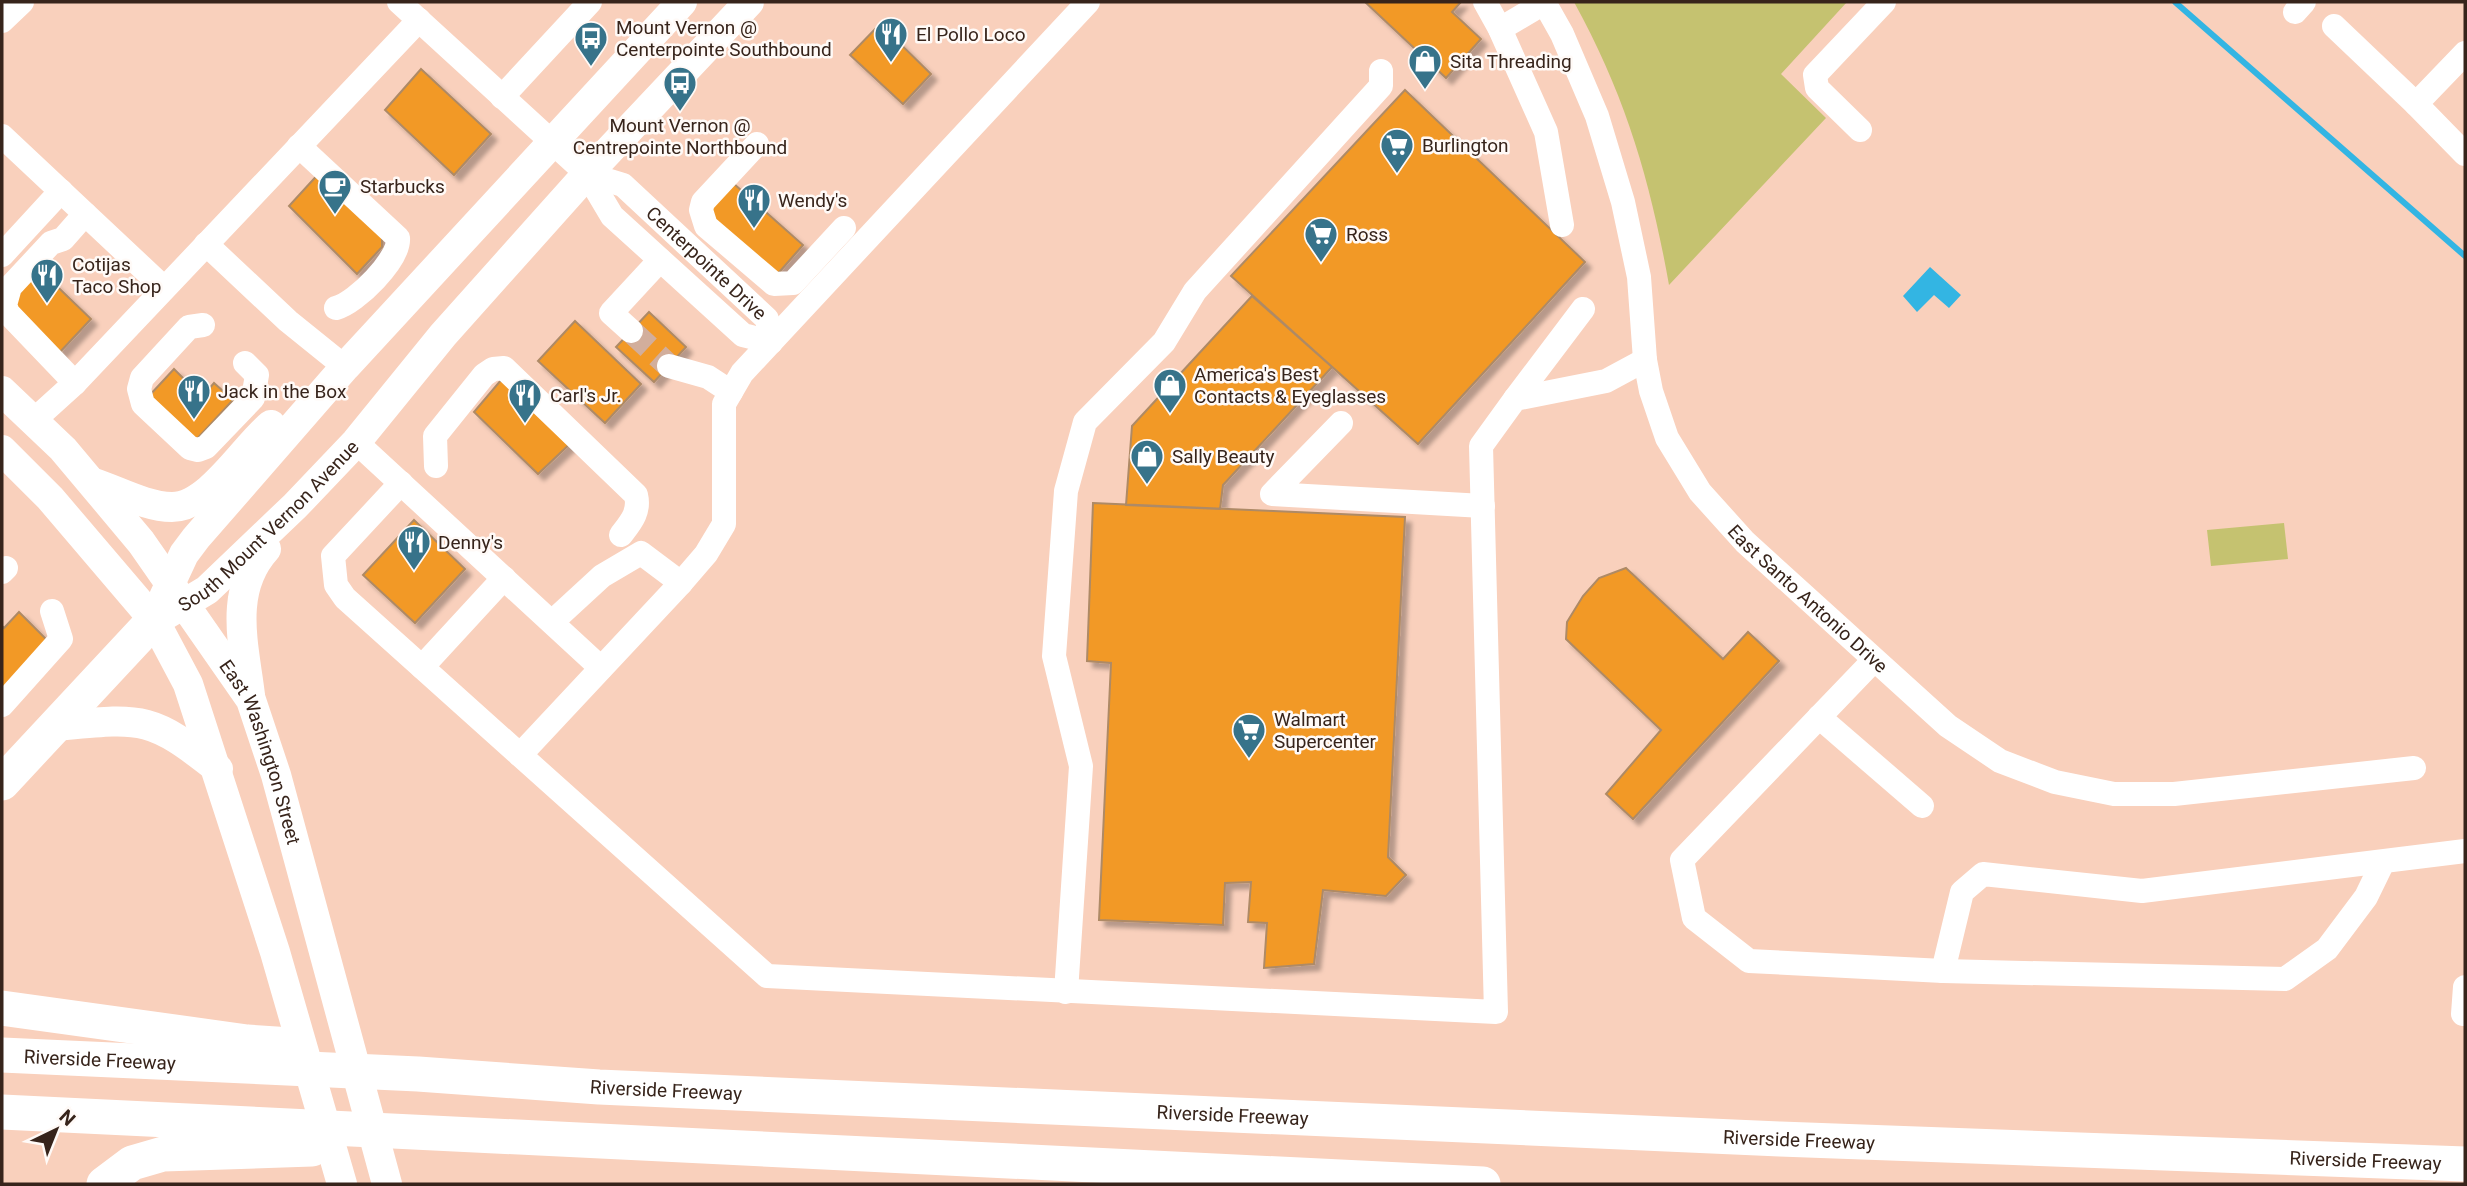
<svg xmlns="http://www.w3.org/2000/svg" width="2467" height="1186" font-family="Roboto,sans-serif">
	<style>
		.green { fill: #c5c270 }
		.water { fill: #33b5e3 }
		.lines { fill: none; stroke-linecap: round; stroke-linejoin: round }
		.stream { stroke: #33b5e3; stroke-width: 6 }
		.building { fill: #f29925; stroke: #ae8a66; stroke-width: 2; filter: url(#shadow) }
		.minor-tunnel { stroke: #d2ae9c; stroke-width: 24; stroke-dasharray: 24 12; stroke-linecap: butt }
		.minor { stroke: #fff; stroke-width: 24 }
		.major { stroke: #fff; stroke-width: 30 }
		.highway { stroke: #fff; stroke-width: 35 }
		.labels { text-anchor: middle; stroke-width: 5; stroke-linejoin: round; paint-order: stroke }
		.poi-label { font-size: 19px; fill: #37241b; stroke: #fffaf7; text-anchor: start }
		.street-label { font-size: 19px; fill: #37241b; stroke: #fffaf7 }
	</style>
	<defs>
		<filter id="shadow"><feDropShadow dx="6" dy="6" stdDeviation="2" flood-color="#0004"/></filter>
	</defs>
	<rect width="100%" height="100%" fill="#f9d0bc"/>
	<path class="green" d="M1574 2H1847L1781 74 1826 118 1669 285C1650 179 1626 97 1574 2Z
		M2284 523 2288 559 2211 566 2207 530Z"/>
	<path class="water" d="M1930 267 1961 295 1949 308 1934 295 1917 312 1903 296Z"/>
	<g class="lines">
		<path class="stream" d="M2175 2 2465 256"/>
	</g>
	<path class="building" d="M1365 2H1461L1452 12 1481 39 1446 78Z
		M880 24 931 74 903 104 850 55Z
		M421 69 491 134 454 175 385 110Z
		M1405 90 1585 262 1418 444 1231 276Z
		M322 170 382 226V247L357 274 289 206Z
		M733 183 803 245 775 277 705 214Z
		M37 267 91 319 60 352 18 311 15 300Z
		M1252 296 1332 367 1223 485 1220 509 1126 505 1132 426Z
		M649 312 686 347 654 382 616 347Z
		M575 321 641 384 605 423 538 361Z
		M174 369 202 397 214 383 233 400 195 441 148 397Z
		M507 373 575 439 538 474 474 412Z
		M1093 503 1405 517 1388 857 1406 875 1386 896 1323 890 1314 964 1264 968 1267 923 1248 922 1251 882 1225 883 1223 925 1099 920 1111 663 1087 661Z
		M414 520 465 569 415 623 363 575Z
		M1626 568 1723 659 1748 632 1779 661 1633 819 1606 794 1661 730 1566 639 1567 622 1583 596 1599 578Z
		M19 612 47 640 2 691V626L4 628Z"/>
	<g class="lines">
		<path class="minor-tunnel" d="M631 331 669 366"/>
		<g class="minor">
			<path d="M399 2 587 174 612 216 743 335 771 342"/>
			<path d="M1088 2 742 373 724 404V524L706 554 681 583 520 755 767 976 1496 1012 1481 446 1515 399 1606 381 1645 360"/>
			<path d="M1485 2 1500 29 1544 3"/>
			<path id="s1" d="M1544 2 1562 34 1597 116 1623 202 1639 277 1645 360 1651 391 1667 438 1700 492 1745 542 1948 726 2000 761 2055 782 2114 794H2174L2414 768"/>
			<path d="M2295 12 2304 2"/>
			<path d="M2 21 22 2"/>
			<path d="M2334 26 2416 104"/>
			<path d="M1500 29 1546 132 1562 225"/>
			<path d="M2465 53 2416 104 2465 154"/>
			<path d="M502 97 590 2"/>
			<path d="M1860 130 1817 88 1815 75 1884 2"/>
			<path d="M2 136 164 288"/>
			<path d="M757 144 703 202 701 210 706 226 774 284 793 283 844 228"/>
			<path d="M299 146 398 238C400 259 356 303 336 308"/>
			<path id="s2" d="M587 174 623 185 767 319 771 342"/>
			<path d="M206 244 288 321 345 367"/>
			<path d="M2 255 61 191"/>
			<path d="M203 325 189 327 142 378 139 389 143 404 190 448 198 450 206 447 253 398 257 375 245 363"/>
			<path d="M631 331 611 313 660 260"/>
			<path d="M669 366 708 377 731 392"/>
			<path d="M75 383 8 313 5 305 10 287 51 243 63 239 85 214"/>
			<path d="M1515 399 1583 309"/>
			<path d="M33 421 75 383 419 20"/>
			<path d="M1341 423 1272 494 1483 506"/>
			<path d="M356 442 601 668"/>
			<path d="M436 466 435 436 484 375 493 369 504 368 636 495C640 512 631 522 621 535"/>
			<path d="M401 483 333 556 336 585 345 598 520 755"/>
			<path d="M2 572 6 568"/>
			<path d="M552 622 602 576 641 553 681 583"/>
			<path d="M1874 660 1682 860 1694 918 1749 961 1943 971 2285 979 2327 949 2366 897 2383 862"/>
			<path d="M422 667 504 578"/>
			<path d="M2 705 61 639 52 611"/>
			<path d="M1819 717 1922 806"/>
			<path d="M1943 971 1962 892 1983 874 2142 891 2465 851"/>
			<path d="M2465 987 2463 1014H2465"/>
			<path d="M1066 992 1081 766 1054 656 1066 491 1085 422 1164 342 1195 291 1381 86V71"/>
		</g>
		<g class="major">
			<path id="s3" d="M2 391 63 449 141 542 251 700 276 775 387 1184"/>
			<path d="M2 450 50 498 154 620 188 684 275 952 342 1184"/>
			<path d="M94 483C118 491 147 507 172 507 209 507 244 447 271 425"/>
			<path d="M164 597 184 554 196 538 345 367 682 2"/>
			<path id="s4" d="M167 614 207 590 295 506 356 442 443 335 587 174 749 2"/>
			<path d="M250 695C244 645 228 591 266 549"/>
			<path d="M57 726C142 718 150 715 218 769"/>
		</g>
		<g class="highway">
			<path d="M2 783 154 620"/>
			<path d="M2 1008 247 1042 291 1045"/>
			<path id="s5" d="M2 1055 418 1074 599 1087 1780 1139 2465 1164"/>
			<path d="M2 1112 1483 1184"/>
			<path d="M104 1184 132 1163 163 1154 312 1149"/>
		</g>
	</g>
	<defs>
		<symbol id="restaurant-pin" viewBox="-11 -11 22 30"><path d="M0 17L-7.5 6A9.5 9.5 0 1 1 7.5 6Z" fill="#37738a" stroke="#fffaf7"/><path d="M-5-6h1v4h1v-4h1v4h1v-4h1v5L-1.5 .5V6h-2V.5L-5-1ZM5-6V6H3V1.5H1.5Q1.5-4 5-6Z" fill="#fff"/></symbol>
		<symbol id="bus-pin" viewBox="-11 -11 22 30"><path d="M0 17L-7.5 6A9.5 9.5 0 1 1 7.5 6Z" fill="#37738a" stroke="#fffaf7"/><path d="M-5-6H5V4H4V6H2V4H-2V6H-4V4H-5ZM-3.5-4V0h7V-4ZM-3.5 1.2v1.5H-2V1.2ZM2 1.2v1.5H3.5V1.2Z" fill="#fff"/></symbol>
		<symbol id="shop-pin" viewBox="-11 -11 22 30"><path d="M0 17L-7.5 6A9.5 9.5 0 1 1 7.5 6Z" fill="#37738a" stroke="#fffaf7"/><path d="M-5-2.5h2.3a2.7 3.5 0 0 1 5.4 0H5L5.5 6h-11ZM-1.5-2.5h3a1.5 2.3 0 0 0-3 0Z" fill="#fff"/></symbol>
		<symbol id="supermarket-pin" viewBox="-11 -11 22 30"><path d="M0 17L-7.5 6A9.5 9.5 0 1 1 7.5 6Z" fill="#37738a" stroke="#fffaf7"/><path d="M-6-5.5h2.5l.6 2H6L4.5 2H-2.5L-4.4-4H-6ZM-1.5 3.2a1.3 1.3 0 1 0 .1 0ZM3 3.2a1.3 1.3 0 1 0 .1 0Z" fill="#fff"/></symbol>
		<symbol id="cafe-pin" viewBox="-11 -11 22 30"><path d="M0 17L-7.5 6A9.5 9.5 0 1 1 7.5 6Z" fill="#37738a" stroke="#fffaf7"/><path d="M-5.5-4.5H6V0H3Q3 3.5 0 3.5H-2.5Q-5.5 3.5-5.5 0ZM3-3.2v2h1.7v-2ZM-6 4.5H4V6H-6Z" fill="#fff"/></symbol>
	</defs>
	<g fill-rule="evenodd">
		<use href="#restaurant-pin" x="872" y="15" width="38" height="52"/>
		<use href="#bus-pin" x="572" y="19" width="38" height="52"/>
		<use href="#shop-pin" x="1406" y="42" width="38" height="52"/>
		<use href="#bus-pin" x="661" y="64" width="38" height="52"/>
		<use href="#supermarket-pin" x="1378" y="126" width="38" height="52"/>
		<use href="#cafe-pin" x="316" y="167" width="38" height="52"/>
		<use href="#restaurant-pin" x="735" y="181" width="38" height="52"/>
		<use href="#supermarket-pin" x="1302" y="215" width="38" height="52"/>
		<use href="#restaurant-pin" x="28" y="256" width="38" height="52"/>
		<use href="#shop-pin" x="1151" y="366" width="38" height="52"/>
		<use href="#restaurant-pin" x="175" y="372" width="38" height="52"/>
		<use href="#restaurant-pin" x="506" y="376" width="38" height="52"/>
		<use href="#shop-pin" x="1128" y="437" width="38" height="52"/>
		<use href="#restaurant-pin" x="395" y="523" width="38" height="52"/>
		<use href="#supermarket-pin" x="1230" y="711" width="38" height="52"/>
	</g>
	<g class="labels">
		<g class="poi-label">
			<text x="616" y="34">Mount Vernon @<tspan x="616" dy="22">Centerpointe Southbound</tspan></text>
			<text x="916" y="41">El Pollo Loco</text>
			<text x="1450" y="68">Sita Threading</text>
			<text x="680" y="132" text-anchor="middle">Mount Vernon @<tspan x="680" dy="22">Centrepointe Northbound</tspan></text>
			<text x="1422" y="152">Burlington</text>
			<text x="360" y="193">Starbucks</text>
			<text x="778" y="207">Wendy's</text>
			<text x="1346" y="241">Ross</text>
			<text x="72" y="271">Cotijas<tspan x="72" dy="22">Taco Shop</tspan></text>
			<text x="1194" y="381">America's Best<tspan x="1194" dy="22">Contacts &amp; Eyeglasses</tspan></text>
			<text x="218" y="398">Jack in the Box</text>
			<text x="550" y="402">Carl's Jr.</text>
			<text x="1172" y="463">Sally Beauty</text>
			<text x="438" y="549">Denny's</text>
			<text x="1274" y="726">Walmart<tspan x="1274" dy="22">Supercenter</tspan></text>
		</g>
		<g class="street-label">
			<text dy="7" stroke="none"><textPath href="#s2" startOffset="152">Centerpointe Drive</textPath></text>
			<text dy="7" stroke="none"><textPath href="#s4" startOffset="135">South Mount Vernon Avenue</textPath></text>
			<text dy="7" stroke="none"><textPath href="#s1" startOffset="672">East Santo Antonio Drive</textPath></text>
			<text dy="7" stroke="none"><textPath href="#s3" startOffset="450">East Washington Street</textPath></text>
			<text dy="7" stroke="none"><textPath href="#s5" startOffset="98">Riverside Freeway</textPath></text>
			<text dy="7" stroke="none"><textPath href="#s5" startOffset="665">Riverside Freeway</textPath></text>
			<text dy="7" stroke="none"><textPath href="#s5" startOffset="1232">Riverside Freeway</textPath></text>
			<text dy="7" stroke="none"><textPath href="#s5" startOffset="1799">Riverside Freeway</textPath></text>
			<text dy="7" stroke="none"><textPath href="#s5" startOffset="2366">Riverside Freeway</textPath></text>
		</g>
	</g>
	<rect width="2467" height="1186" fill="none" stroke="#37241b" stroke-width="7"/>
	<g transform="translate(56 1130) rotate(43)" stroke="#fffaf7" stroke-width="5" paint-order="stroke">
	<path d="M0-5L12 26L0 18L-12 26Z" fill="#37241b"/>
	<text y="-10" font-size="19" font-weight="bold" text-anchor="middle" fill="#37241b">N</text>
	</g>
</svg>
